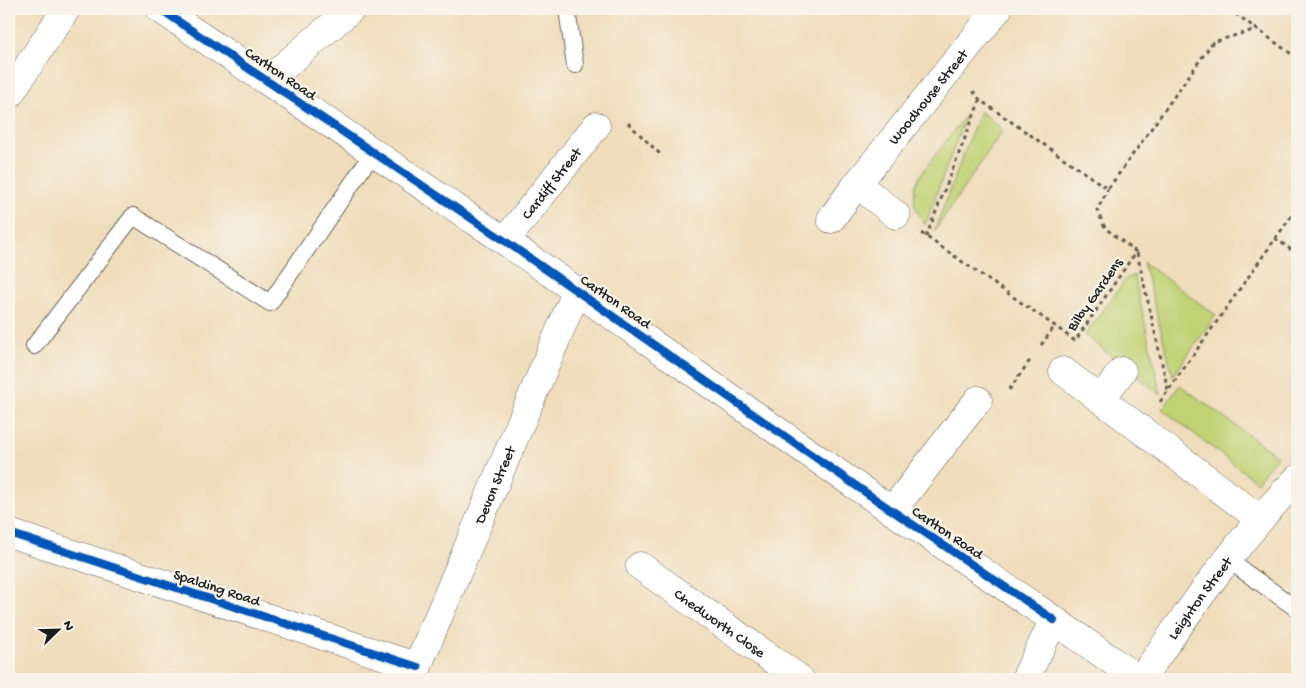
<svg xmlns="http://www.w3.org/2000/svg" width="1306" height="688" font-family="'Gochi Hand',sans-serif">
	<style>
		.green { fill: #c0d275; stroke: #6e7748 }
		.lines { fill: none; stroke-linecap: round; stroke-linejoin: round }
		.lane-casing { stroke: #666054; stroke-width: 18 }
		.street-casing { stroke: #666054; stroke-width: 29 }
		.secondary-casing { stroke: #666054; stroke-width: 29 }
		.path { stroke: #666054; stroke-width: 3; stroke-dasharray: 4 4; stroke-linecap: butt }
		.lane { stroke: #fff; stroke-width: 16 }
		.street { stroke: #fff; stroke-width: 28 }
		.secondary { stroke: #fff; stroke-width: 28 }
		.cycleway-casing { stroke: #f7f3e8; stroke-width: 11 }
		.cycleway { stroke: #0057b8; stroke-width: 8 }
		.labels { text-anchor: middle; stroke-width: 4.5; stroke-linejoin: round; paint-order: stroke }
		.street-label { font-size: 15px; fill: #1c1c1c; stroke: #f7f3e8 }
	</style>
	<rect width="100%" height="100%" fill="#f7f3e8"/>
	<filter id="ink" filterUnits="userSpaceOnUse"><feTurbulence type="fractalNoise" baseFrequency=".02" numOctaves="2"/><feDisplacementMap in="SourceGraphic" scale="10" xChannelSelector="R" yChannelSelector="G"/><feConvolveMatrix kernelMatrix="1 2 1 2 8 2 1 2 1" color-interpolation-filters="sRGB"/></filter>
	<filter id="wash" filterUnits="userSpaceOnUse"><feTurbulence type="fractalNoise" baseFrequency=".0096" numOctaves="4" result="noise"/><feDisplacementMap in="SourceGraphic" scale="20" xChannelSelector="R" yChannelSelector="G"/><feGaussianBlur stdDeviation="1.12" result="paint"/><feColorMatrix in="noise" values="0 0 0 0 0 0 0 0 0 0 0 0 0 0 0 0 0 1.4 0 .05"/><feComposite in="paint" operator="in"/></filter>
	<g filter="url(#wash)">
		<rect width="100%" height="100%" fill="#efddbc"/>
		<path class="green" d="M980 111 1003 130 934 232Z
			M966 115 925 225 917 211 914 202 915 186 921 174Z
			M1143 262 1216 315 1173 376Z
			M1134 275 1161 395 1085 335 1126 279Z
			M1180 385 1277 456 1257 482 1162 409Z"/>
	</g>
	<g filter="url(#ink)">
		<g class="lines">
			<defs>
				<path id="lane" d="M567 9 575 65
					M34 346 133 216 270 303 373 153
					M1228 560 1297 609"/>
				<g id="street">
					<path d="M267 81 351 9"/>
					<path d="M9 95 66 9"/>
					<path d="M857 184 896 215"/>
					<path id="s1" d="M831 219 857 184 998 9"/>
					<path id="s2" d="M505 241 596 126"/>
					<path d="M1063 371 1260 519"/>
					<path d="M1101 399 1122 371"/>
					<path d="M892 511 978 400"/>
					<path d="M9 533 418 667"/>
					<path id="s3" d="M640 566 800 679"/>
					<path id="s4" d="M412 679 577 290"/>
					<path d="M1025 679 1054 620"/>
					<path id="s5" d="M1141 679C1190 610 1238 539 1297 479"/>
				</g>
				<path id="secondary" d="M160 9 505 241 875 499 1054 620 1138 679"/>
			</defs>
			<use href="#lane" class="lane-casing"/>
			<use href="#street" class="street-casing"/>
			<use href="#secondary" class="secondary-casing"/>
			<path class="path" d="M1229 9 1297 58
				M973 91 980 100 1108 189 1213 42 1257 29
				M628 123 662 156
				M921 233 1055 326 1075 341 1136 252 1105 228 1097 210 1108 189
				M926 237 980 100
				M1275 238 1297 254
				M1137 253 1168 390
				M1041 345 1055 326
				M1009 390 1031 359
				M1160 402 1297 208"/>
			<use href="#lane" class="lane"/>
			<use href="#street" class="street"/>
			<use href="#secondary" class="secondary"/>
			<defs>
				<path id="cycleway" d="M160 9 505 241 875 499 1054 620
					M9 533 418 667"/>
			</defs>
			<use href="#cycleway" class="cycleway-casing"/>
			<use href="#cycleway" class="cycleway"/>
		</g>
	</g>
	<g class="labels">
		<g class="street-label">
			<text transform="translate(281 73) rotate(34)" y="5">Carlton Road</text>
			<text dy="5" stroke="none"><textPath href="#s1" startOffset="156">Woodhouse Street</textPath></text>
			<text dy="5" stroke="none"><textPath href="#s2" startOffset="74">Cardiff Street</textPath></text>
			<text transform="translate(1094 294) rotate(-55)" y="5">Bilby Gardens</text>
			<text transform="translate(616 301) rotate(35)" y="5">Carlton Road</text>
			<text dy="5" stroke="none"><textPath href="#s4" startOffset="211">Devon Street</textPath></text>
			<text transform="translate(948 532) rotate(34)" y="5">Carlton Road</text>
			<text transform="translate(217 587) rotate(18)" y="5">Spalding Road</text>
			<text dy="5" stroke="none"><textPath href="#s5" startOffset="100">Leighton Street</textPath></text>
			<text dy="5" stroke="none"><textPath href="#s3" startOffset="98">Chedworth Close</textPath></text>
		</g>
	</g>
	<rect width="1306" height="688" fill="none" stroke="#f7f3e8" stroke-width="30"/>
	<g transform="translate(58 630) rotate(67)" stroke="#f7f3e8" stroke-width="4" paint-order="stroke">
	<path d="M0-4L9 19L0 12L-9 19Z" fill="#1c1c1c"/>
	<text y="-8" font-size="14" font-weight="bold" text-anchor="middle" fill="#1c1c1c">N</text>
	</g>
</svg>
